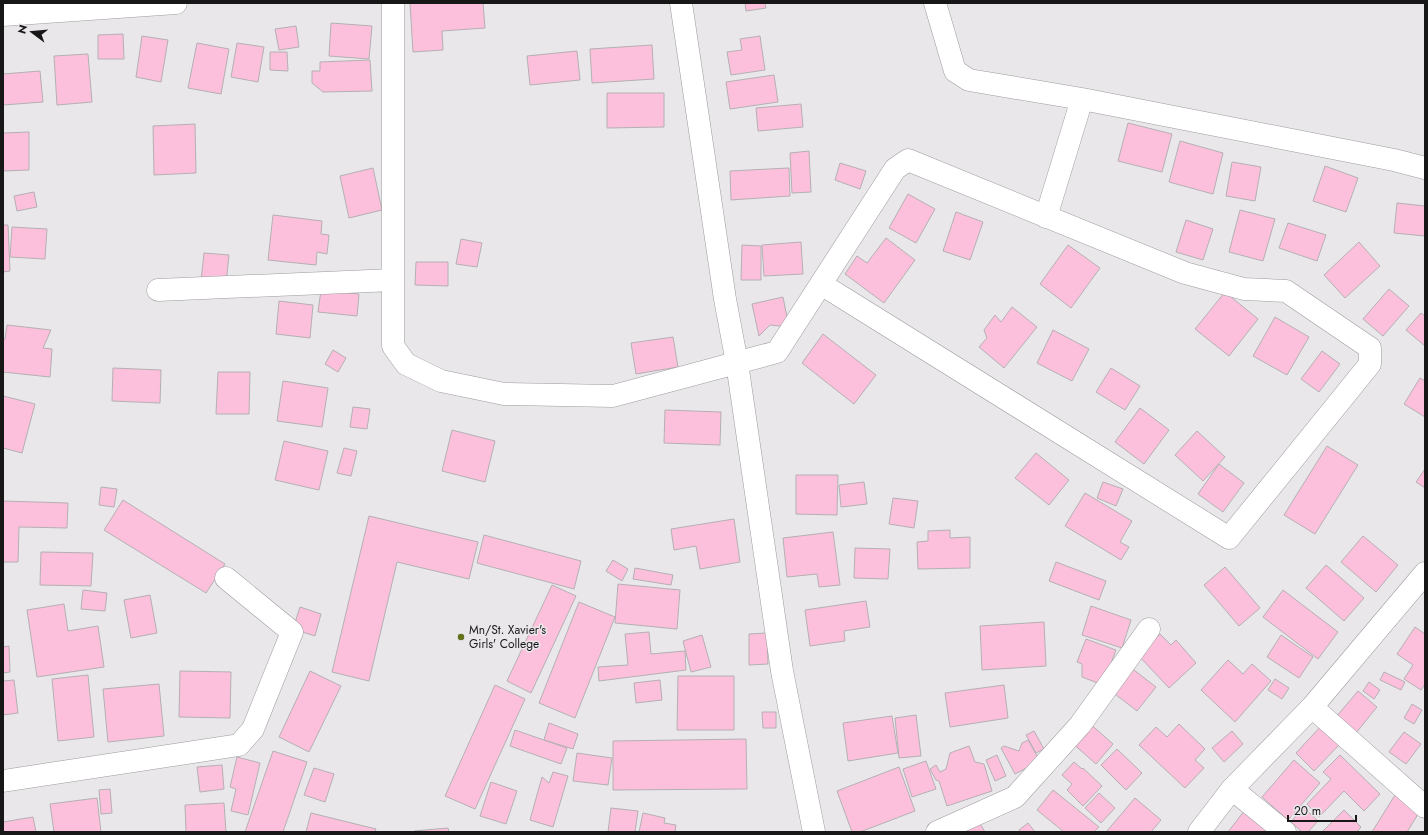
<svg xmlns="http://www.w3.org/2000/svg" width="1428" height="835" font-family="Jost,sans-serif">
	<style>
		.building { fill: #fdc0dc; stroke: #b4b0b2 }
		.lines { fill: none; stroke-linecap: round; stroke-linejoin: round }
		.street-casing { stroke: #9d9b9e; stroke-width: 23 }
		.secondary-casing { stroke: #9d9b9e; stroke-width: 23 }
		.street { stroke: #fff; stroke-width: 22 }
		.secondary { stroke: #fff; stroke-width: 22 }
		.poi-dot { fill: #65721d; stroke: #e9e7ea; stroke-width: 1.5 }
		.labels { text-anchor: middle; stroke-width: 3; stroke-linejoin: round; paint-order: stroke }
		.poi-label { font-size: 12px; fill: #181718; stroke: #e9e7ea; text-anchor: start }
	</style>
	<rect width="100%" height="100%" fill="#e9e7ea"/>
	<path class="building" d="M410 3H483L485 28 442 31 443 50 413 52Z
		M745 3H765L766 8 746 11Z
		M331 23 372 26 369 59 329 56Z
		M296 26 299 47 279 50 275 29Z
		M123 34 124 59H98V35Z
		M142 36 168 40 161 82 136 77Z
		M760 36 765 70 731 75 727 52 742 50 740 39Z
		M197 43 229 49 221 94 188 88Z
		M237 43 264 47 258 82 231 77Z
		M652 45 654 79 592 83 590 49Z
		M577 51 580 80 530 85 527 56Z
		M270 52H287L288 71 270 70Z
		M88 54 92 102 57 105 54 56Z
		M370 60 372 91 323 92 312 83V71H320V62Z
		M40 71 43 102 3 105V74Z
		M774 75 778 102 730 109 726 82Z
		M607 93H664V127L607 128Z
		M801 104 803 127 758 131 756 108Z
		M1128 123 1172 134 1162 172 1118 161Z
		M195 124 196 173 154 175 153 126Z
		M29 132V170L3 171V133Z
		M1180 141 1223 153 1213 194 1169 182Z
		M809 151 811 192 792 193 790 153Z
		M1232 162 1261 167 1255 201 1226 196Z
		M840 163 866 171 860 189 835 180Z
		M1325 166 1358 178 1346 212 1313 201Z
		M373 168 382 210 349 218 340 176Z
		M789 168 790 196 731 200 730 171Z
		M34 192 37 207 17 211 14 196Z
		M908 194 935 209 916 243 889 228Z
		M1397 203 1425 206V236L1394 233Z
		M1240 210 1275 219 1263 261 1229 252Z
		M956 212 983 222 970 260 943 251Z
		M273 215 322 221 321 234 329 235 327 254 317 252 316 265 268 260Z
		M1186 220 1213 229 1203 260 1176 252Z
		M1288 223 1326 235 1317 261 1279 248Z
		M3 225H8L10 271 3 272Z
		M12 227 47 229 45 259 10 257Z
		M886 238 915 260 884 303 845 274 857 256 867 263Z
		M461 239 482 243 477 267 456 264Z
		M801 242 803 274 764 276 762 245Z
		M1359 242 1380 266 1345 298 1324 275Z
		M742 245 761 246V280H741Z
		M1068 245 1100 268 1071 308 1040 284Z
		M204 253 229 255 226 283 201 281Z
		M416 262H448V286L415 285Z
		M1389 289 1409 306 1383 336 1363 319Z
		M321 290 359 294 357 316 318 312Z
		M1225 292 1258 319 1229 356 1195 329Z
		M783 297 789 327 770 325 759 336 752 304Z
		M279 301 313 305 310 338 276 334Z
		M1012 307 1037 327 1004 368 979 347 987 338 984 330 995 315 1001 322Z
		M1421 313 1425 316V346L1406 330Z
		M1275 317 1309 337 1287 375 1253 356Z
		M7 325 51 330 43 348 52 349 50 377 3 372V339H5Z
		M1053 330 1089 349 1072 381 1037 363Z
		M823 334 876 375 854 404 802 363Z
		M673 337 678 367 636 374 631 343Z
		M333 350 346 358 338 372 325 364Z
		M1322 351 1340 364 1319 392 1301 379Z
		M113 368 161 370 160 403 112 401Z
		M1111 368 1140 386 1125 410 1096 392Z
		M218 372H250L249 414H216Z
		M1420 378 1425 381V417L1404 404Z
		M283 381 328 388 322 427 277 421Z
		M3 396 35 404 22 453 3 448Z
		M353 407 370 409 367 429 350 427Z
		M1140 408 1169 430 1144 464 1115 442Z
		M665 410 721 412 720 445 664 443Z
		M452 430 495 441 485 482 442 471Z
		M1197 431 1225 457 1203 481 1175 455Z
		M284 441 328 451 319 490 275 480Z
		M1327 446 1358 465 1315 534 1284 515Z
		M344 448 357 451 351 476 337 473Z
		M1036 453 1069 480 1049 505 1015 478Z
		M1219 464 1244 483 1223 512 1198 494Z
		M1425 469V488L1416 482Z
		M796 475H838L837 515 796 514Z
		M864 482 867 504 841 507 839 485Z
		M1103 482 1123 489 1116 506 1097 498Z
		M101 487 117 489 114 507 99 505Z
		M1085 493 1132 521 1120 542 1129 547 1121 560 1065 526Z
		M893 498 918 501 914 528 889 524Z
		M123 500 225 564 206 593 104 530Z
		M3 501 68 503 67 528 19 527 18 562H3Z
		M369 516 478 542 469 579 397 562 369 681 332 672Z
		M734 519 740 562 700 569 696 546 674 550 671 529Z
		M950 530V538L970 537V568L918 569 917 542 928 541V531Z
		M833 532 840 585 819 587 817 574 787 577 783 538Z
		M484 535 581 561 574 589 477 563Z
		M1363 536 1398 565 1376 592 1341 562Z
		M855 548 890 549 888 579 854 578Z
		M41 552 93 553 91 586 40 585Z
		M613 560 628 569 622 581 606 571Z
		M1056 562 1106 581 1099 600 1049 581Z
		M1326 565 1364 598 1344 621 1306 588Z
		M1225 567 1260 608 1239 626 1204 585Z
		M635 568 673 575 671 585 633 579Z
		M618 584 680 590 677 629 615 623Z
		M552 585 576 596 531 693 507 681Z
		M83 590 107 593 105 611 81 609Z
		M1283 590 1338 632 1318 659 1263 617Z
		M150 595 157 633 131 638 124 600Z
		M866 601 870 627 844 631 845 641 810 646 805 610Z
		M579 602 615 617 575 718 539 703Z
		M64 604 68 631 98 626 104 667 37 677 27 610Z
		M1091 606 1131 620 1122 648 1082 635Z
		M300 607 321 614 315 636 293 629Z
		M1044 622 1046 666 982 670 980 626Z
		M1415 627 1425 634V684L1421 690 1404 679 1413 665 1397 654Z
		M649 632 651 654 685 651 686 670 599 681 598 667 628 665 625 634Z
		M767 633 768 664 749 665V634Z
		M1160 634 1171 645 1176 640 1196 663 1169 688 1138 655Z
		M702 635 711 667 691 672 683 641Z
		M1281 635 1313 657 1299 678 1267 657Z
		M1086 639 1116 650 1103 685 1082 677V664L1077 662Z
		M9 646 10 672 3 673V647Z
		M1228 660 1243 674 1252 664 1271 681 1235 722 1201 690Z
		M1130 667 1156 687 1137 711 1111 691Z
		M180 671 231 672 230 718 179 717Z
		M310 671 341 686 309 752 279 737Z
		M1384 672 1405 682 1401 690 1380 680Z
		M88 675 94 737 58 741 52 679Z
		M678 676H734V730H677Z
		M1275 679 1289 688 1282 699 1268 690Z
		M14 680 18 713 3 715V681Z
		M660 680 662 700 636 703 634 683Z
		M1369 682 1380 690 1374 699 1363 691Z
		M159 684 164 736 108 742 103 689Z
		M495 685 525 699 475 809 445 796Z
		M1004 685 1008 718 950 727 945 693Z
		M1358 691 1377 707 1356 733 1336 717Z
		M1412 704 1422 710 1414 724 1404 718Z
		M762 712H776V728H763Z
		M916 715 921 756 899 758 895 718Z
		M892 716 898 753 848 761 843 723Z
		M1088 722 1113 744 1096 764 1071 742Z
		M549 723 578 734 573 749 544 740Z
		M1179 724 1205 749 1195 760 1204 768 1185 788 1139 745 1156 727 1167 737Z
		M1322 725 1341 743 1314 771 1296 753Z
		M515 730 567 748 561 764 510 746Z
		M1034 731 1044 749 1036 753 1026 735Z
		M1232 731 1243 744 1224 762 1212 748Z
		M1404 732 1421 744 1406 764 1389 752Z
		M746 739 747 789 613 790V741Z
		M1028 740 1040 761 1015 774 1001 748 1004 746 1019 751 1022 743Z
		M969 746 975 762 984 764 992 791 947 806 939 781 936 780 930 769 936 765 940 772 946 769 950 753Z
		M1117 749 1142 773 1126 790 1101 765Z
		M273 751 307 762 283 832H245Z
		M577 753 612 758 608 785 573 781Z
		M997 755 1006 776 995 781 986 760Z
		M1340 755 1380 794 1364 811 1344 791 1319 817 1307 804 1331 779 1323 772Z
		M237 757 260 763 248 815 231 811 236 789 230 787Z
		M1294 760 1320 783 1288 820 1262 797Z
		M926 761 936 789 912 797 903 769Z
		M1074 762 1082 769 1083 768 1102 786 1083 806 1067 790 1072 784 1062 775Z
		M222 765 224 789 200 792 197 767Z
		M899 767 915 811 860 832H852L837 791Z
		M314 768 334 774 325 802 304 795Z
		M553 772 568 776 553 827 530 820 542 777 549 783Z
		M491 782 517 791 506 824 480 816Z
		M110 789 112 813 101 814 99 790Z
		M1053 790 1099 827 1094 832H1064L1037 810Z
		M1099 793 1115 808 1101 823 1085 808Z
		M1395 795 1420 811 1407 832H1372Z
		M97 798 101 832H54L50 804Z
		M1135 798 1161 820 1151 832H1106Z
		M224 803 226 832H186L185 805Z
		M1248 806 1272 832H1228Z
		M1303 807 1318 821 1308 832H1302L1291 822Z
		M611 808 638 811 635 832H608Z
		M1344 810 1361 827 1357 832H1322Z
		M311 813 376 829 375 832H306Z
		M643 813 665 818 664 823 676 825 675 832H639Z
		M33 817 36 832H3V822Z
		M979 822 985 832H963Z
		M1028 823 1035 832H1021L1019 830Z
		M448 828 449 832H414V831Z"/>
	<g class="lines">
		<defs>
			<path id="street" d="M393 3V346L406 364 441 381 504 394 613 396 777 352 895 169 908 160 1185 273 1244 289 1286 291 1370 348V364L1229 538 821 284
				M681 3 725 299 737 363 782 671 814 832
				M935 3 955 71 969 80 1082 99 1394 160 1425 168
				M3 15 176 3
				M1046 217 1082 99
				M158 290 393 280
				M1312 707 1425 807
				M3 781 239 745 253 729 292 632 226 578
				M1232 789 1285 832
				M937 832 1015 797 1080 725 1149 629"/>
			<path id="secondary" d="M1199 832 1232 789 1312 707 1425 573"/>
		</defs>
		<use href="#street" class="street-casing"/>
		<use href="#secondary" class="secondary-casing"/>
		<use href="#street" class="street"/>
		<use href="#secondary" class="secondary"/>
	</g>
	<circle class="poi-dot" cx="461" cy="637" r="4"/>
	<g class="labels">
		<g class="poi-label">
			<text x="469" y="634">Mn/St. Xavier's<tspan x="469" dy="14">Girls' College</tspan></text>
		</g>
	</g>
	<rect width="1428" height="835" fill="none" stroke="#181718" stroke-width="8"/>
	<g transform="translate(32 32) rotate(286)" stroke="#e9e7ea" stroke-width="3" paint-order="stroke">
	<path d="M0-3L7 15L0 10L-7 15Z" fill="#181718"/>
	<text y="-6" font-size="11" font-weight="bold" text-anchor="middle" fill="#181718">N</text>
	</g>
	<path d="M1288 815v6h68v-6" fill="none" stroke="#181718" stroke-width="2"/>
	<text x="1294" y="815" font-size="12" fill="#181718" stroke="#e9e7ea" stroke-width="3" paint-order="stroke">20 m</text>
</svg>
